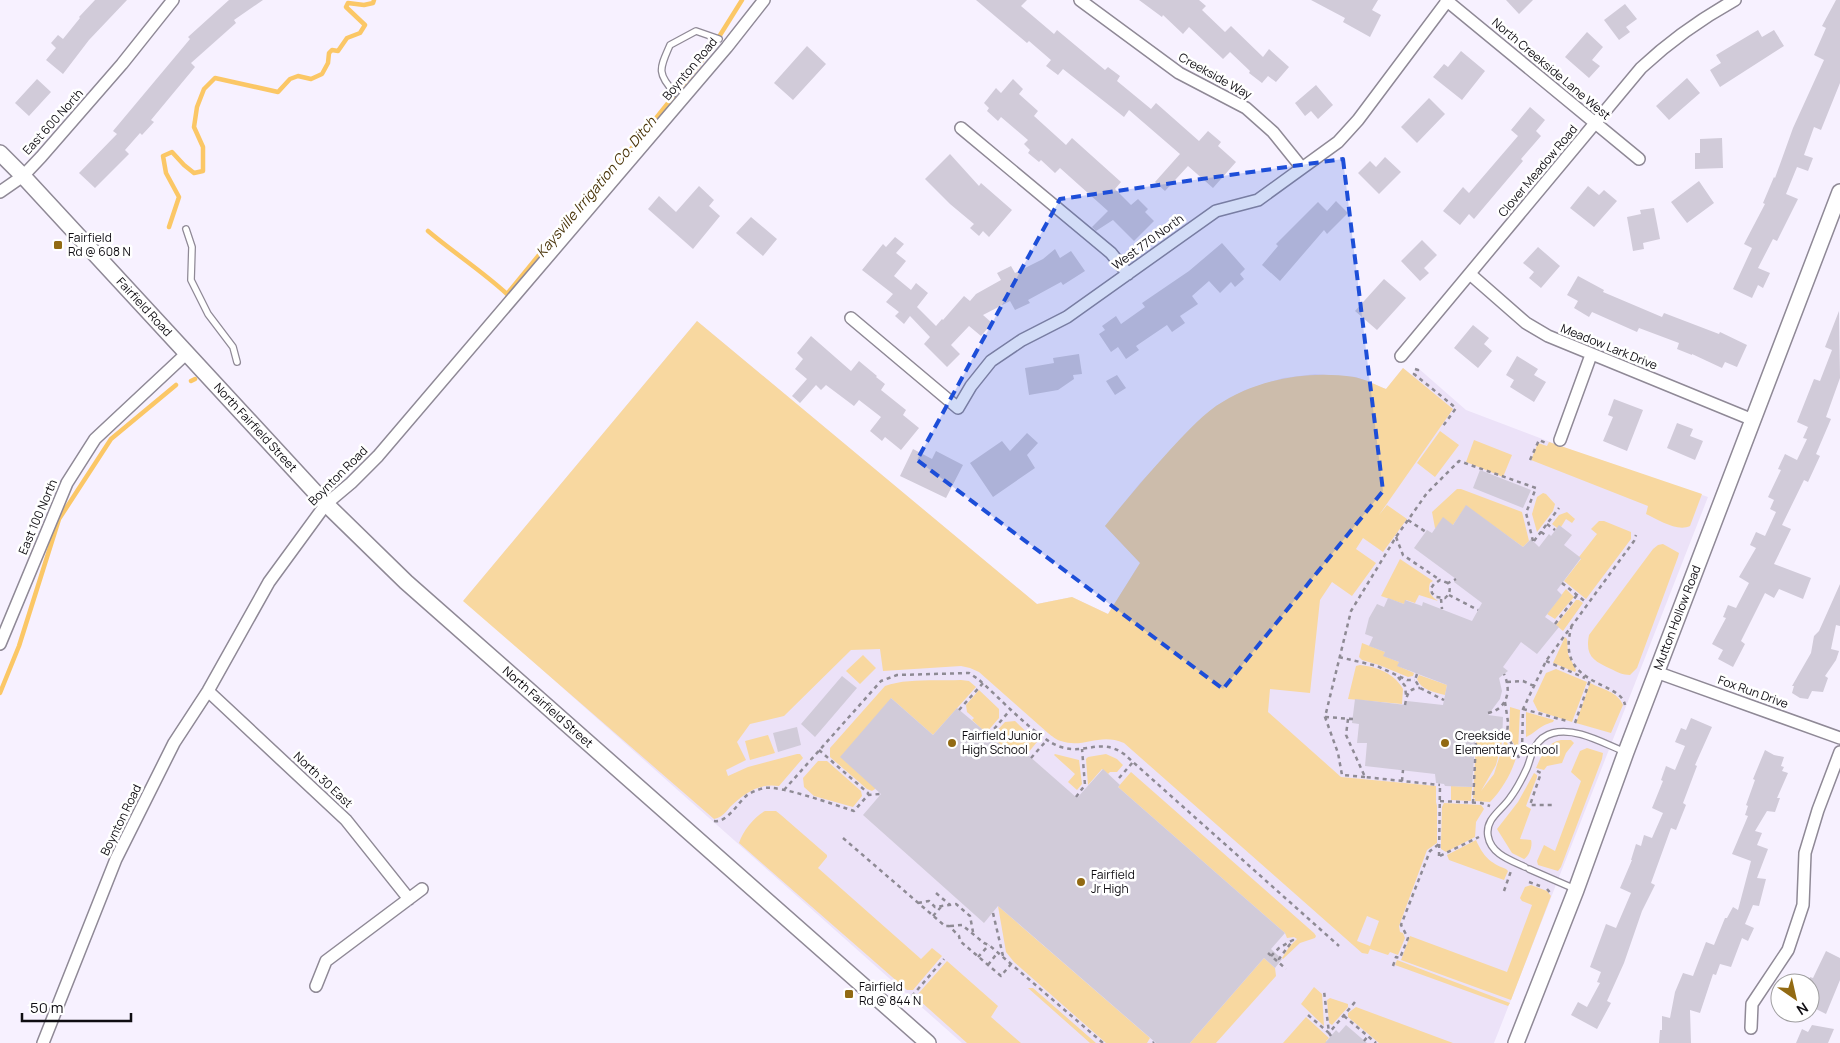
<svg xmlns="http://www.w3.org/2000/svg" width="1840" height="1043" font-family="Manrope,sans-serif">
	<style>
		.built { fill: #ece2f8 }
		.green { fill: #f8d8a0; fill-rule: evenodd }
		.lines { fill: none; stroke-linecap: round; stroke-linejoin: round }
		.stream { stroke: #fbc766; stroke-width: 4.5 }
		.building { fill: #d1cbd9 }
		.service-casing { stroke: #8f8996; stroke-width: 8 }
		.minor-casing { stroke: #8f8996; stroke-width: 14 }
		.tertiary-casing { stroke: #8f8996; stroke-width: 18 }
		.path { stroke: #8e8a94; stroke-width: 2.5; stroke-dasharray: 4 4; stroke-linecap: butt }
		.service { stroke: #fff; stroke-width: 5.5 }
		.minor { stroke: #fff; stroke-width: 11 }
		.tertiary { stroke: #fff; stroke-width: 15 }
		.marked { fill: #1d4ed8; fill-opacity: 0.2; stroke: #1d4ed8; stroke-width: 4; stroke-dasharray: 10 6; stroke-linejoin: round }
		.poi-dot { fill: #926a13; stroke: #fff; stroke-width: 2 }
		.labels { text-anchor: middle; stroke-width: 5; stroke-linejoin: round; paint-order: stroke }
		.street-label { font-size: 12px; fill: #0f0d12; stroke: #fff }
		.poi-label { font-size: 12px; fill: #0f0d12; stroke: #fff; text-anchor: start }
		.water-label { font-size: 14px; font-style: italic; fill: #493409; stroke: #fff }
	</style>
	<rect width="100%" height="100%" fill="#f7f1ff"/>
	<path class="built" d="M697 321 1037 604 1072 597 1108 614 1140 563 1105 526 1140 483 1191 428 1216 406 1245 390 1283 378 1315 374 1356 377 1386 389 1403 368 1412 375 1418 368 1466 410 1574 451 1708 497 1494 1043H962L464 600Z"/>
	<path class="green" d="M697 321 1037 604 1072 597 1108 614 1140 563 1105 526C1126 500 1147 475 1169 451 1184 435 1198 419 1216 406 1256 379 1307 370 1354 377 1365 379 1376 385 1386 389L1403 368 1453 409 1379 515 1387 505 1407 519 1383 552 1363 538 1356 549 1376 563 1352 596 1332 582 1320 600 1310 693 1270 689 1268 712 1341 777 1436 786V802L1437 806V843L1427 850 1399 926 1400 932 1403 933 1405 938 1398 955 1390 952 1388 955 1370 949 1368 954 1362 953 1124 743C1099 732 1084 749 1061 741 1056 740 1052 736 1048 733L979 672 970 668 961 666 883 671 880 649 851 650 784 716 750 724 737 742 746 760 726 770 728 776 748 767 797 754H800L803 758 779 786C758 783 745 793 730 807 725 813 722 817 714 819L463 601ZM1367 916 1379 921 1370 946 1357 941Z
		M1440 431 1459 445 1435 477 1417 463Z
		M1474 440 1512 455 1503 477 1466 462Z
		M1549 442 1702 494 1690 526C1677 532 1659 520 1646 514L1648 506 1531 460 1538 443 1547 446Z
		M1457 489H1461L1522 512 1529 541 1523 547 1466 506 1453 525 1435 528 1432 512Z
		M1543 493 1546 494 1555 504 1553 511 1537 532 1532 514 1537 497Z
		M1567 512 1575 519 1572 523 1566 519 1561 527 1557 528 1552 524 1559 515Z
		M1599 521H1604L1631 532V539L1586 599 1564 581 1581 559 1579 557 1597 534 1591 529Z
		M1663 544 1679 553 1678 557 1637 668 1630 675C1623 675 1617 672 1611 669 1593 661 1585 656 1589 635L1653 549 1658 545Z
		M1400 559 1433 581 1430 583C1427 592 1431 596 1438 601L1419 595 1415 603 1406 600 1404 604 1381 596Z
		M1566 589 1574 597 1555 619 1547 614Z
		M1576 600H1579L1583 603 1563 631 1556 625Z
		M1565 637 1567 639 1568 654 1576 670 1575 672 1553 663Z
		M1362 643 1385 652 1384 656 1399 662 1398 666 1414 673 1413 676 1408 677 1379 665 1362 660 1359 657Z
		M863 655 876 668 860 684 846 671Z
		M1360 665C1377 667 1394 673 1403 689L1402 704 1348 699 1356 666Z
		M1556 669 1587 682 1572 722 1538 711 1533 701 1546 673Z
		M1419 675 1447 685 1445 695C1434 692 1421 690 1417 679Z
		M961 680 969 681 976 687 933 735 891 698 875 789 872 791 867 789 830 757V748L885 686C906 678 938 681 961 680Z
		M1590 683C1602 689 1618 692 1623 705L1611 733 1576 723Z
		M979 690 999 709V718L986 733 972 720 974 718 967 712 966 705Z
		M1510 707 1520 710 1518 751 1509 736Z
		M1526 712 1554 720 1553 722C1538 726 1536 733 1526 737Z
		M1015 721 1037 742 1027 754 1020 748 1013 755 991 737 1005 722Z
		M768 735 775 753 750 760 745 741Z
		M1505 739 1516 758C1511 774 1502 790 1490 802L1475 801V798L1473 799 1476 741 1502 742 1496 765 1481 791 1494 774Z
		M1561 740H1571L1574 743 1566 753 1562 763 1547 766 1544 770 1536 768C1542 755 1546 743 1561 740Z
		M1587 748 1603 753 1602 759 1561 867 1558 871 1538 865 1537 861 1544 845 1555 851 1581 781 1571 772 1580 751Z
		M1055 754 1079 760 1082 784 1077 790 1068 782 1075 774 1054 755Z
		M1106 754 1117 759 1123 765 1117 772H1110L1108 774 1102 769 1088 785 1086 759 1088 757Z
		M818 761H827L861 791 862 796 853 807 814 796 804 787 803 778Z
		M1131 772 1314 933 1316 936 1315 938 1300 943 1283 959 1282 958 1289 947 1297 939 1294 937 1287 938 1285 933 1118 787Z
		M1534 773 1537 775V777L1526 806 1531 809 1520 839 1531 840C1533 845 1529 857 1524 859L1512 853 1497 829 1518 802Z
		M1451 786 1472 787 1471 801 1451 800Z
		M1444 803 1481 805 1484 809 1476 822 1475 837 1446 852 1441 849V843L1442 807Z
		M765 811H776L781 815 827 855V857L818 868 921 959 932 948 942 956 913 990H907L739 843C743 831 754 817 765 811Z
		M1476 840C1483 856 1490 863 1506 869L1508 871 1504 880 1449 860 1447 855Z
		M1531 885 1547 891 1551 896 1511 1000 1401 960 1410 936 1507 972 1532 905 1522 901 1520 898 1525 887Z
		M998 906 1150 1038 1147 1043H1106L1014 962 1006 952Z
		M1264 958 1275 968 1276 976 1216 1043H1190Z
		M1397 960 1510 1003 1508 1006 1395 965Z
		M947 961 998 1006 991 1017 1021 1043H967L919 1000 918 994Z
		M1314 987 1322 994 1324 1026 1301 1004Z
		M1028 988H1033L1096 1043H1090Z
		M1330 998 1348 1004V1007L1332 1025 1329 1023 1327 1000Z
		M1356 1007 1453 1043H1379L1348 1017V1013Z
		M1306 1017 1329 1038 1326 1041 1328 1043H1283Z"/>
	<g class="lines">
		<path class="stream" d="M169 227 179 197 166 173 163 156 172 152 184 165 194 173 203 171V147L194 127 197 107 204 89 215 78 278 92 290 79 298 76 311 79 322 74 328 63 329 53 332 50 338 51 347 38 360 33 365 25 346 7 348 3 364 5 373 3 374 0
			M428 231C454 253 482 271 507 294L557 233 637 142 712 48 742 0
			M191 381 195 379
			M0 693 19 646 59 519 111 439 176 385"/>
	</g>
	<path class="building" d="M95 0H127L89 40 63 74 46 60 56 48 51 43 58 35 63 39 80 18 79 17Z
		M229 0H263L234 20 236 23 191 63 195 67 151 120 154 122 142 135 140 133 125 150 129 154 95 188 79 173 117 134 113 131 190 39 188 37Z
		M976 0H1027L1021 6 1054 34 1057 30 1105 70 1108 67 1120 76 1117 81 1151 109 1156 103 1199 141 1208 131 1221 142 1218 146 1236 162 1213 188 1188 166 1165 191 1155 182 1180 154 1129 110 1124 117 1063 69 1058 75 1046 66 1051 60 1029 41 1027 43Z
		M1139 0H1199L1206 6 1202 10 1225 32 1231 26 1263 57 1269 49 1289 67 1276 82 1268 76 1262 83 1249 73 1250 71 1230 52 1223 59 1189 27 1183 34 1163 15 1162 17Z
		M1311 0H1378L1372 10 1381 15 1370 37 1343 22 1345 18Z
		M1506 0H1533L1519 14Z
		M1836 0H1840V83L1821 130 1814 127 1804 155 1813 158 1808 171 1797 167 1786 194 1798 199 1777 241 1773 239 1758 268 1770 273 1763 288 1758 285 1752 298 1733 289 1752 248 1744 244 1765 204 1763 203 1774 177 1775 178 1793 128 1824 60 1814 55 1826 28 1822 26Z
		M1625 4 1637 19 1626 27 1630 32 1619 40 1604 20Z
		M1758 30 1762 37 1774 30 1784 46 1720 87 1710 70 1721 63 1716 55Z
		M1587 32 1603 47 1592 60 1600 66 1589 78 1565 57Z
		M807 46 826 64 793 100 774 83Z
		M1461 51 1485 71 1462 100 1433 77 1444 64 1448 67Z
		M1687 78 1700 93 1669 120 1656 106Z
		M37 79 51 92 29 116 15 103Z
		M1013 79 1023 89 1019 94 1038 111 1034 116 1066 145 1072 138 1121 182 1115 189 1131 205 1138 199 1148 209 1145 212 1154 221 1134 241 1113 220 1096 231 1092 227 1108 211 1060 168 1055 173 1041 160 1039 162 1028 153 1030 150 1024 144 1028 140 1001 117 998 121 987 111 989 108 984 103 996 88 1001 93Z
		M1316 85 1333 105 1318 119 1311 111 1305 116 1295 103Z
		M1429 98 1445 114 1417 143 1401 127Z
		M1530 107 1545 120 1536 131 1541 136 1521 159 1523 161 1474 219 1469 214 1460 225 1443 211 1463 187 1469 193 1518 136 1511 130Z
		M1722 138 1723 168 1695 169V153H1700V139Z
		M950 154 979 186 981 183 1012 210 989 237 983 231 979 236 970 228 974 224 950 204 925 179Z
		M1385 157 1401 172 1379 194 1358 173 1370 161 1376 167Z
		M1699 181 1714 203 1687 223 1671 202Z
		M699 186 714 200 709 206 720 216 693 249 648 209 659 196 676 212Z
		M1588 186 1599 195 1604 190 1617 201 1594 227 1570 208Z
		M1336 201 1348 213 1327 234 1324 230 1280 281 1262 265 1278 246 1276 244 1318 202 1327 211Z
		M1654 208 1660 239 1643 243 1644 249 1633 251 1627 217 1641 214 1640 210Z
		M751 217 777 239 763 256 736 233Z
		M895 237 904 244 896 253 906 261 894 276 911 290 916 283 928 293 917 307 936 326 942 319 943 320 964 296 970 301 976 294 1001 280 997 273 1011 266 1015 273 1043 259 1055 249 1060 258 1071 251 1085 271 1063 285 1061 282 1028 300 1030 303 1015 310 1010 301 983 315 992 323 981 336 969 326 951 345 960 354 947 367 924 344 930 337 910 316 904 324 895 316 899 312 886 302 893 294 862 270 883 244 886 247Z
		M1422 240 1437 255 1424 268 1429 273 1420 281 1401 261Z
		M1222 243 1245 269 1240 274 1244 279 1235 287 1231 282 1220 293 1209 281 1192 296 1198 304 1180 316 1185 323 1172 332 1167 325 1136 346 1139 350 1126 359 1118 347 1111 352 1099 334 1105 330 1102 326 1116 316 1121 324 1145 307 1142 303 1189 271Z
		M1538 247 1560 266 1541 288 1529 278 1534 272 1523 263Z
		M1578 276 1604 290 1603 292 1662 317 1664 313 1719 334 1720 332 1747 345 1737 367 1725 362 1722 368 1692 354V355L1677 349 1679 343 1639 328 1637 332 1592 312 1589 317 1574 308 1578 301 1567 295Z
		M1384 279 1406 298 1377 330 1355 311Z
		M1839 311 1840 378 1826 417 1831 419 1816 454 1820 456 1808 482 1804 480 1782 525 1791 529 1774 564 1811 578 1803 599 1779 589 1774 598 1765 593 1741 641 1745 644 1733 667 1718 659 1723 650 1712 644 1726 618 1723 617 1728 605 1736 608 1749 583 1739 577 1756 548 1750 545 1756 532 1765 536 1776 512 1770 509 1774 500 1768 497 1781 470 1778 469 1785 454 1797 460 1807 439 1803 438 1808 427 1797 422 1814 379 1820 381 1832 350 1825 347Z
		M1473 325 1489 338 1484 344 1492 351 1478 368 1454 348Z
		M811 336 851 371 859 361 877 376 876 377 885 384 881 390 906 410 903 415 919 428 901 450 885 437 882 441 870 431 881 417 859 400 854 406 826 385 821 390 816 385 800 403 792 396 807 379 795 369 803 359 797 353Z
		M1079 354 1082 374 1073 375 1074 379 1058 390 1029 395 1025 368 1054 363 1053 358Z
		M1517 356 1538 369 1534 375 1546 382 1534 402 1510 387 1514 380 1506 375Z
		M1117 375 1126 388 1115 395 1106 381Z
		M1614 399 1643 410 1627 451 1603 441 1613 417 1608 415Z
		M1677 423 1693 429 1690 436 1703 441 1695 460 1667 448Z
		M1027 433 1038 443 1027 455 1035 468 993 497 970 463 1002 441 1010 451Z
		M913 449 932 459 936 451 963 465 946 498 900 476Z
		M1480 470 1531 490 1523 508 1473 488Z
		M1466 505 1523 547 1531 539 1539 547 1549 534 1551 536 1559 525 1572 535 1564 545 1581 558 1557 590 1562 595 1545 617 1559 627 1537 654 1521 642 1503 667 1508 671 1499 678 1502 691 1500 699 1488 715 1503 717 1502 742 1475 741 1472 787 1445 786 1444 784 1436 783 1435 774 1365 766 1367 743H1357L1359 724 1352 723 1355 699 1406 705 1407 701 1443 705 1447 685 1397 666 1399 662 1383 656 1385 652 1369 646 1373 637 1365 634 1369 618 1377 604 1384 607 1388 598 1404 604 1405 600 1422 606 1423 602 1472 621 1482 603 1454 582 1456 579 1414 548 1427 530 1432 533 1443 517 1453 525Z
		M1840 584V626L1836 625 1831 649 1839 651 1836 660 1825 676 1828 678 1823 692 1812 691 1808 699 1800 698 1792 693 1794 686H1792L1811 653 1814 636 1819 631Z
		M842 676 857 688 815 737 801 724Z
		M891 698 933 735 957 708 1013 755 1020 748 1077 798 1103 769 1120 785 1118 787 1285 933 1271 949 1282 959 1275 968 1264 958 1190 1043H1156L998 906 984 923 863 815 881 794 840 757Z
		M1691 718 1712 727 1695 765 1697 766 1683 803 1686 805 1676 830 1671 828 1651 883 1655 885 1642 911 1624 963 1607 1001 1611 1003 1597 1029 1571 1015 1578 1002 1587 1007 1600 983 1597 982 1601 972 1590 967 1606 924 1616 928 1631 893 1620 888 1632 860H1631L1636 844 1641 846 1644 835 1652 838 1663 813 1652 808 1663 781 1661 780 1666 766 1675 770 1685 746 1675 742 1681 728 1686 730Z
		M797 727 801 745 778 752 773 733Z
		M1765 750 1774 755 1784 757 1781 766 1784 767 1782 771 1788 773 1777 798H1780L1775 812 1767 811 1755 831 1762 833 1757 845 1768 849 1757 878 1766 879 1759 906 1753 905 1745 924 1754 928 1748 941 1742 938 1731 967 1720 964 1716 975 1713 974 1700 1013 1690 1010 1691 1043H1659L1660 1030H1662V1016L1670 1018 1675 992 1683 973 1693 976 1706 942 1714 945 1725 918H1727L1733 907 1738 910 1751 861 1732 854 1748 816 1745 815 1748 806 1746 805 1755 780 1753 779Z
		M1826 951 1840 958V980L1826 1014 1810 1006 1813 994 1810 992V977L1813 978Z
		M1346 1025 1367 1043H1325L1336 1030 1339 1033Z
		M1812 1025 1834 1029 1828 1043H1796L1802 1029 1808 1032Z"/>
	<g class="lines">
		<defs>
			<path id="service" d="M675 93C656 73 660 68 670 45L696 31 719 39
				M186 229 192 247 191 280 208 314 233 347 237 362
				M1525 867C1510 860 1491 854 1488 836 1485 819 1501 811 1510 798 1517 789 1522 779 1527 768 1530 761 1531 753 1535 747 1539 740 1545 735 1553 733 1577 727 1604 744 1626 752
				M1529 869 1575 889"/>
			<path id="minor" d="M1080 0 1179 73 1246 108 1273 132 1302 168
				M1446 0 1639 159
				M961 128 1111 253 1128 274
				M0 192 23 176 41 157 122 64 173 0
				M1470 274 1526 323 1548 336 1753 420
				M851 318 958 408 971 386 991 361 1022 340 1067 317 1216 211 1258 200 1338 142 1358 120 1448 0
				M1401 356 1641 68C1671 40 1699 20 1735 0
				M1560 440 1591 355
				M0 644 67 483 95 439 187 353
				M1656 672 1840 738
				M208 691 346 820 409 899
				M316 986 326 961 422 889
				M1751 1028 1752 1004 1788 950 1803 905 1805 853 1818 810 1840 752
				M43 1043 116 859 174 743 208 691 269 582 326 504 351 483 378 456 727 47 764 0"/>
			<g id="tertiary">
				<path id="s1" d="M0 153 23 176 326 504 406 582 928 1043"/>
				<path id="s2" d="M1516 1043 1576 890 1626 752 1840 192"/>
			</g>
		</defs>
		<use href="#service" class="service-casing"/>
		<use href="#minor" class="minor-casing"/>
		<use href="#tertiary" class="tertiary-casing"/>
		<path class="path" d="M1415 369 1418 370 1414 374 1456 408 1443 426
			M1530 460 1539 440 1546 443
			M1408 520 1426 532
			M1547 524 1555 530
			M1541 532 1547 536
			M1396 537 1403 555 1440 580
			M1534 541 1559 508
			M1448 583 1440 580 1434 584 1431 588 1432 593 1436 597 1445 598C1450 594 1451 589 1448 583L1456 579
			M1562 583 1587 603
			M1449 595 1478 610
			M1441 599 1442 609
			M1555 624 1577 595
			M1572 625C1553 687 1621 680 1625 705
			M1339 657 1377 666 1407 680H1415
			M1546 661 1585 678
			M1417 674 1415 680 1420 688 1444 700
			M1398 677 1405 686 1406 695
			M1507 682 1523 681 1534 686
			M1505 702 1508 722 1507 735 1519 758
			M1405 705C1407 695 1408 688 1420 688
			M1523 709 1567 721
			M959 710 983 683
			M1488 713C1507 709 1512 691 1504 674
			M1325 717 1353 719
			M1348 719 1346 735 1365 777 1440 785
			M1575 723 1590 680
			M989 735 1011 709
			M819 750 868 793V795
			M1522 750 1523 709 1546 661 1634 541 1636 535
			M1031 758 1047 740
			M1537 771 1541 773 1530 805H1553
			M1365 777 1342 775 1338 753 1325 717 1351 611 1396 537 1427 493 1459 461 1536 488 1526 513 1533 541
			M1119 778 1133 762
			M1402 781 1403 770
			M784 790 881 681 897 675 969 673 978 679C997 695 1039 741 1061 747 1086 755 1100 737 1124 754L1339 946
			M1076 797 1085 785 1082 749
			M1440 801 1481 803 1490 806
			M1473 803 1476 741
			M714 821C727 823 737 804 746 796 751 792 757 790 764 788 780 785 835 805 854 811L868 795 880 794
			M843 838 945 926H949L959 936 960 941 1001 976 1011 964
			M1439 856 1440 785
			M1440 856 1479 837
			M1529 882 1540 886
			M1547 889 1552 895
			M1504 891 1511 871
			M936 893 950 905
			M918 903 929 901 935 907 956 904 970 916 973 932
			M993 913 1003 956
			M933 916 941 907
			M950 926 962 925 984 943 989 945 1103 1043
			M1268 953 1286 969
			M1271 956 1279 948 1293 940 1279 959 1281 964
			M978 957 989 945
			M988 965 998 952
			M1393 966 1396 957 1400 958 1408 938 1401 925 1430 851 1439 844
			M912 996 944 959
			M1308 1015 1329 1033 1324 991
			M1344 1016 1376 1043
			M1331 1036 1329 1033 1355 1002
			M1364 1041 1368 1036
			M1153 1043 1154 1042"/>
		<use href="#service" class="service"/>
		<use href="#minor" class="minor"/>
		<use href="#tertiary" class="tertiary"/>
	</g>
	<path class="marked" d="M1343 159 1383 491 1223 689 917 460 1060 199Z"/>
	<g class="poi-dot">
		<rect x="53" y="240" width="10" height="10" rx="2.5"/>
		<circle cx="952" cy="743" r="5"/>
		<circle cx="1445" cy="743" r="5"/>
		<circle cx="1081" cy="882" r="5"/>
		<rect x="844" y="989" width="10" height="10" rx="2.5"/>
	</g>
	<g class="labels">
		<g class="street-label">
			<text transform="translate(690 69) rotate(-50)" y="4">Boynton Road</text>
			<text transform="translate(1551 69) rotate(40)" y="4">North Creekside Lane West</text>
			<text transform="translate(1215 76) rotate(29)" y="4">Creekside Way</text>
			<text transform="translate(53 122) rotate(-48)" y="4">East 600 North</text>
			<text transform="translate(1538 171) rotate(-50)" y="4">Clover Meadow Road</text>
			<text transform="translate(1148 242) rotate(-36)" y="4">West 770 North</text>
			<text dy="4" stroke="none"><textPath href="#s1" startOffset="211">Fairfield Road</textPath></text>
			<text transform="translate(1609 347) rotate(22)" y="4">Meadow Lark Drive</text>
			<text dy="4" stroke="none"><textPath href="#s1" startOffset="375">North Fairfield Street</textPath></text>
			<text transform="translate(338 476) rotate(-45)" y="4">Boynton Road</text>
			<text transform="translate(38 517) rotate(-67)" y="4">East 100 North</text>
			<text dy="4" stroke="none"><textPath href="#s2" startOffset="455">Mutton Hollow Road</textPath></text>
			<text transform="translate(1753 692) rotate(20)" y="4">Fox Run Drive</text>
			<text dy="4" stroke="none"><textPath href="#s1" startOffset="780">North Fairfield Street</textPath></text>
			<text transform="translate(323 780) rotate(43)" y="4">North 30 East</text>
			<text transform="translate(121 820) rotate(-64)" y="4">Boynton Road</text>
		</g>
		<g class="poi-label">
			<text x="68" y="242">Fairfield<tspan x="68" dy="14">Rd @ 608 N</tspan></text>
			<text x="962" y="740">Fairfield Junior<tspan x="962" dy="14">High School</tspan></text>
			<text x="1455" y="740">Creekside<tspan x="1455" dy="14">Elementary School</tspan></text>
			<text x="1091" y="879">Fairfield<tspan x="1091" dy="14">Jr High</tspan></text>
			<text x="859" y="991">Fairfield<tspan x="859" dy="14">Rd @ 844 N</tspan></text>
		</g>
		<g class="water-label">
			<text transform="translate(596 187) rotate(-50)" y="5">Kaysville Irrigation Co. Ditch</text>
		</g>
	</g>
	<g transform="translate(1795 998) rotate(146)"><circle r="24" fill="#ffffff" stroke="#9f9ea0"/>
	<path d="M0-4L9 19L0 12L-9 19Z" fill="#926a13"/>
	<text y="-8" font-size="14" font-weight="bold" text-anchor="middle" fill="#0f0d12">N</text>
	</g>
	<path d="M22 1013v8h109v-8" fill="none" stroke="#0f0d12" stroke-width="2.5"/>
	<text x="30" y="1013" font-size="15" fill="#0f0d12" stroke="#ffffff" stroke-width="4" paint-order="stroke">50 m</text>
</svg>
